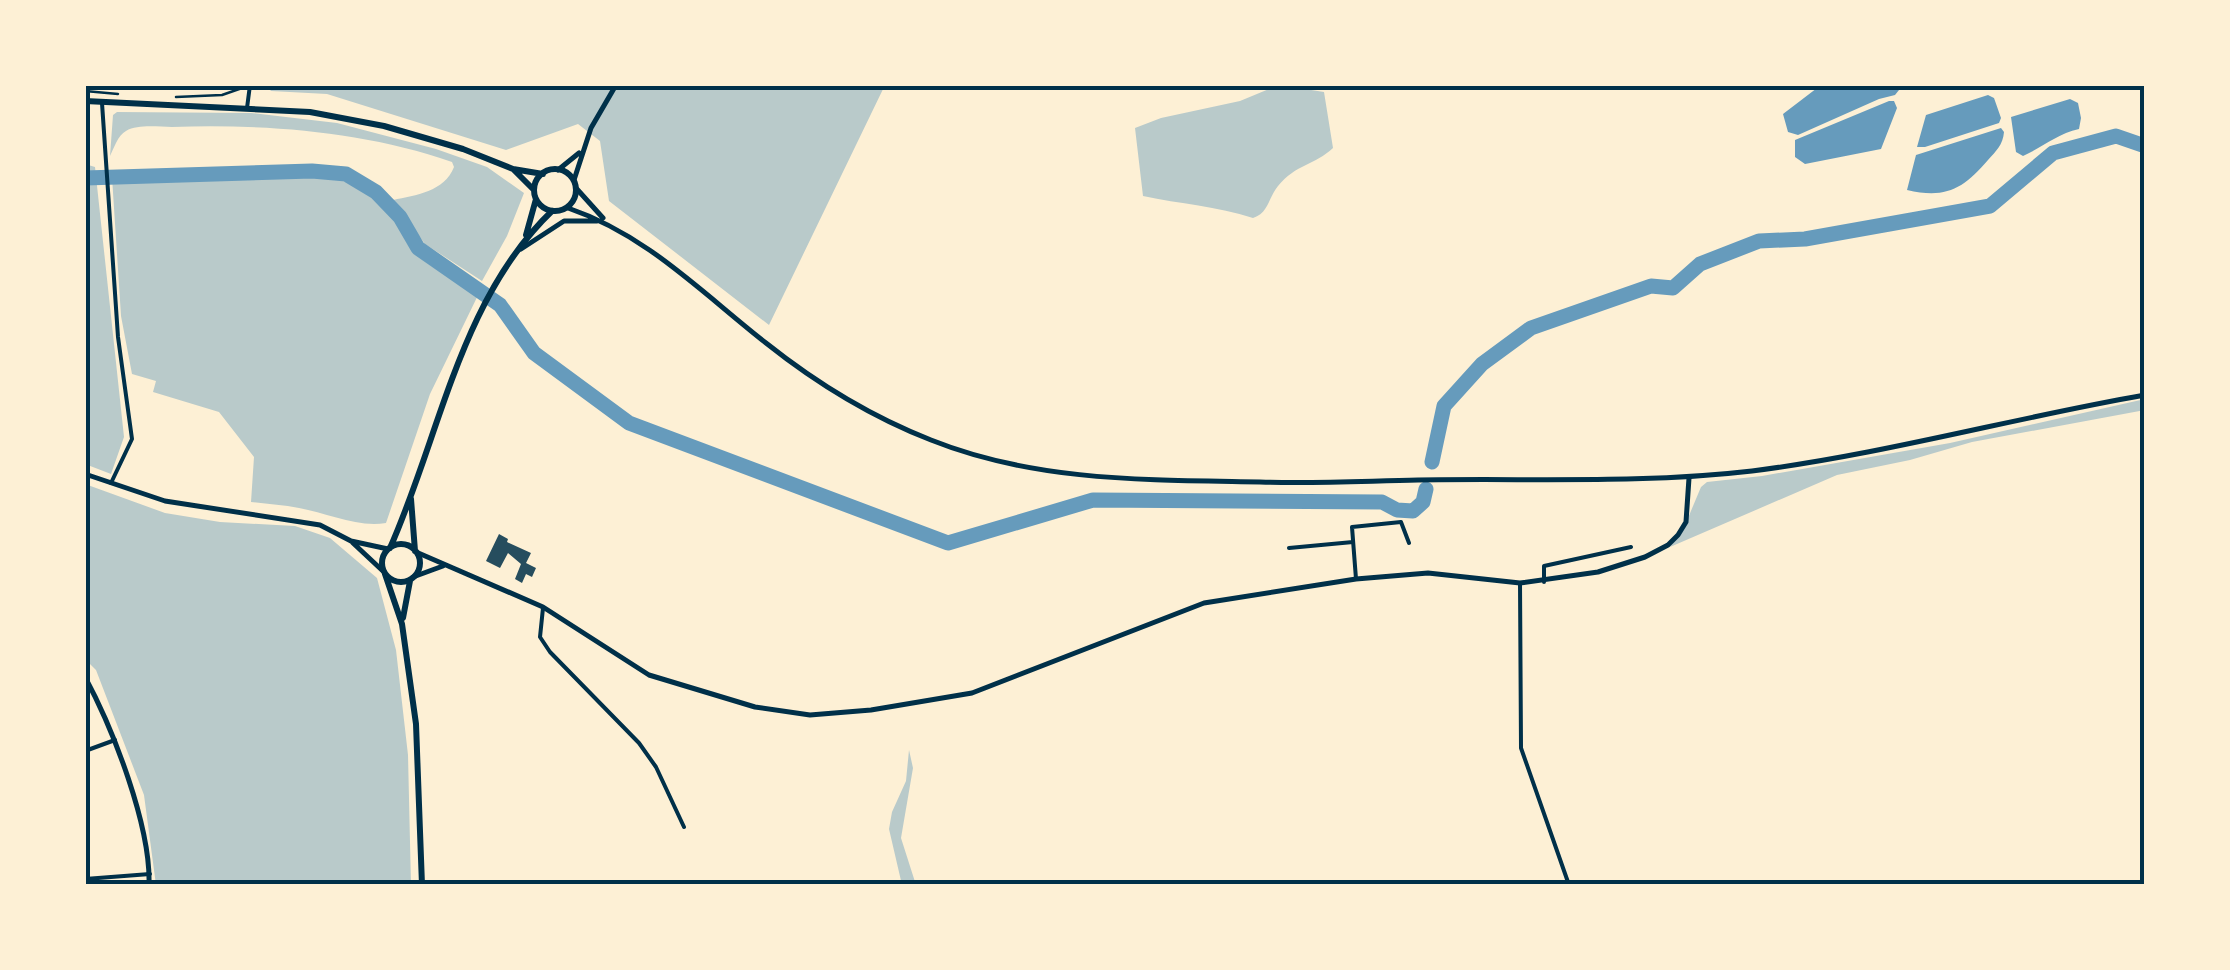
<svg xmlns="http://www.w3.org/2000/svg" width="2230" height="970" font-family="Inter,sans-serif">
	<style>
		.green { fill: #b9caca }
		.water { fill: #669bbc }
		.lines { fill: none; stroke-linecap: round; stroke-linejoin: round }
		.river { stroke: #669bbc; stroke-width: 15 }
		.building { fill: #264d5e }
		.path { stroke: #003049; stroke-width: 2.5 }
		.minor { stroke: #003049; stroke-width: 4 }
		.tertiary { stroke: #003049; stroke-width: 5 }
		.secondary { stroke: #003049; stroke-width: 5 }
		.primary { stroke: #003049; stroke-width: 6 }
		.neatline { fill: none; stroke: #003049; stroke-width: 4 }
	</style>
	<rect width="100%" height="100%" fill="#fdf0d5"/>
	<path class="green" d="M266 85H885L769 325 609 201 600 141 578 124 506 150 327 94 271 91Z
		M1279 85 1324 92 1333 148C1315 165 1296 164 1278 186 1268 198 1269 213 1253 218 1217 206 1180 204 1143 196L1135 128 1161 118 1240 101Z
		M117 112 251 113 337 123 436 149 487 167 524 193 507 236 482 281 425 244 393 200C416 195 444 192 454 167L452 162C363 131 265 124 172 127 158 127 138 124 126 131 118 135 114 148 110 156L113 115Z
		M85 164 95 167 124 437 111 474 85 464Z
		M307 173C342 174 373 188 394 217 401 228 404 241 413 251 430 269 458 280 479 292L482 287 430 394 386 523C358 528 327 513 299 508 283 505 267 504 251 502L254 457 219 412 153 392 156 381 132 374 121 316 112 177 142 180Z
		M2145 399V410L1972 442 1910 460 1837 475 1670 547 1683 530 1701 487 1707 482 1762 476 1950 443Z
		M85 484 165 513 220 522 295 526 330 538 377 578 396 650 408 755 411 885H156L144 795 96 670 85 659Z
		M909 750 913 768 901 838 916 885H902L889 829 892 812 906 781Z"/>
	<path class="water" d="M1821 85H1903L1895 95 1879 99 1798 135 1788 132 1783 114Z
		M1988 95 1994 98 2001 118 1999 123 1925 147H1917L1926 115Z
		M2070 99 2078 103 2081 118 2079 129C2057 134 2043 147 2023 156L2016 152 2011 117Z
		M1889 101H1894L1897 108 1881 149 1805 164 1795 157V140Z
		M2001 128 2004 132C2003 145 1996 151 1988 160 1963 189 1946 199 1907 190L1916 155Z"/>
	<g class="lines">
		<path class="river" d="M85 178 312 171 346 174 376 192 400 217 418 248 500 305 534 353 629 423 948 543 1093 500 1382 502 1397 510 1413 511 1423 502 1426 489
			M1432 462 1444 406 1482 364 1531 328 1651 286 1673 288 1700 264 1759 241 1805 239 1990 206 2053 153 2116 136 2145 146"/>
	</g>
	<path class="building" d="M499 534 508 539 507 542 531 553 526 563 536 568 532 577 526 574 522 583 515 579 521 564 508 553 500 568 486 561Z"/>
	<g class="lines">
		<path class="path" d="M85 91 118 94
			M176 97 222 95 245 87"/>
		<path class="minor" d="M102 103 118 337 132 439 111 483
			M247 108 250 85
			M1289 548 1353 542
			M1356 579 1352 527 1401 522 1409 543
			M1544 582V566L1631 547
			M1520 583 1521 748 1569 885
			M543 608 540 637 550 652 639 743 656 767 684 827
			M85 751 115 740
			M85 879 150 874"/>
		<path class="tertiary" d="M558 170 579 153
			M574 180 591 128 616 85
			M85 474 165 501 320 525 351 541 388 549
			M353 543 384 572
			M416 552 543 607 649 675 755 707 810 715 871 710 972 693 1204 603 1356 579 1428 573 1520 583 1598 572 1645 557 1668 545 1678 535 1686 522 1689 478
			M413 577 443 566
			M85 677C113 729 151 826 149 885"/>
		<path class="secondary" d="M576 188 603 218
			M568 208C647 235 701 292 766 343 815 382 872 417 931 440 1036 482 1149 480 1260 482 1313 484 1365 481 1418 480 1530 478 1641 484 1752 471 1885 454 2013 418 2145 395
			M521 249 564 221H597"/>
		<path class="primary" d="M85 101 310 112 384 126 463 149 513 169 543 174
			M534 190a21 21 0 1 1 42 0a21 21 0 1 1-42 0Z
			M514 170 533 189
			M526 235 536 199
			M411 499 415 551
			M382 563a19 19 0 1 1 38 0a19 19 0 1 1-38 0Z
			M390 548C440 436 460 299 552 211
			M385 574 402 624 416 724 422 885
			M403 618 410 581"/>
	</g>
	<rect width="2230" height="970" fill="none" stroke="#fdf0d5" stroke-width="175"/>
	<rect x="88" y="88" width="2054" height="794" class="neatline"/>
</svg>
